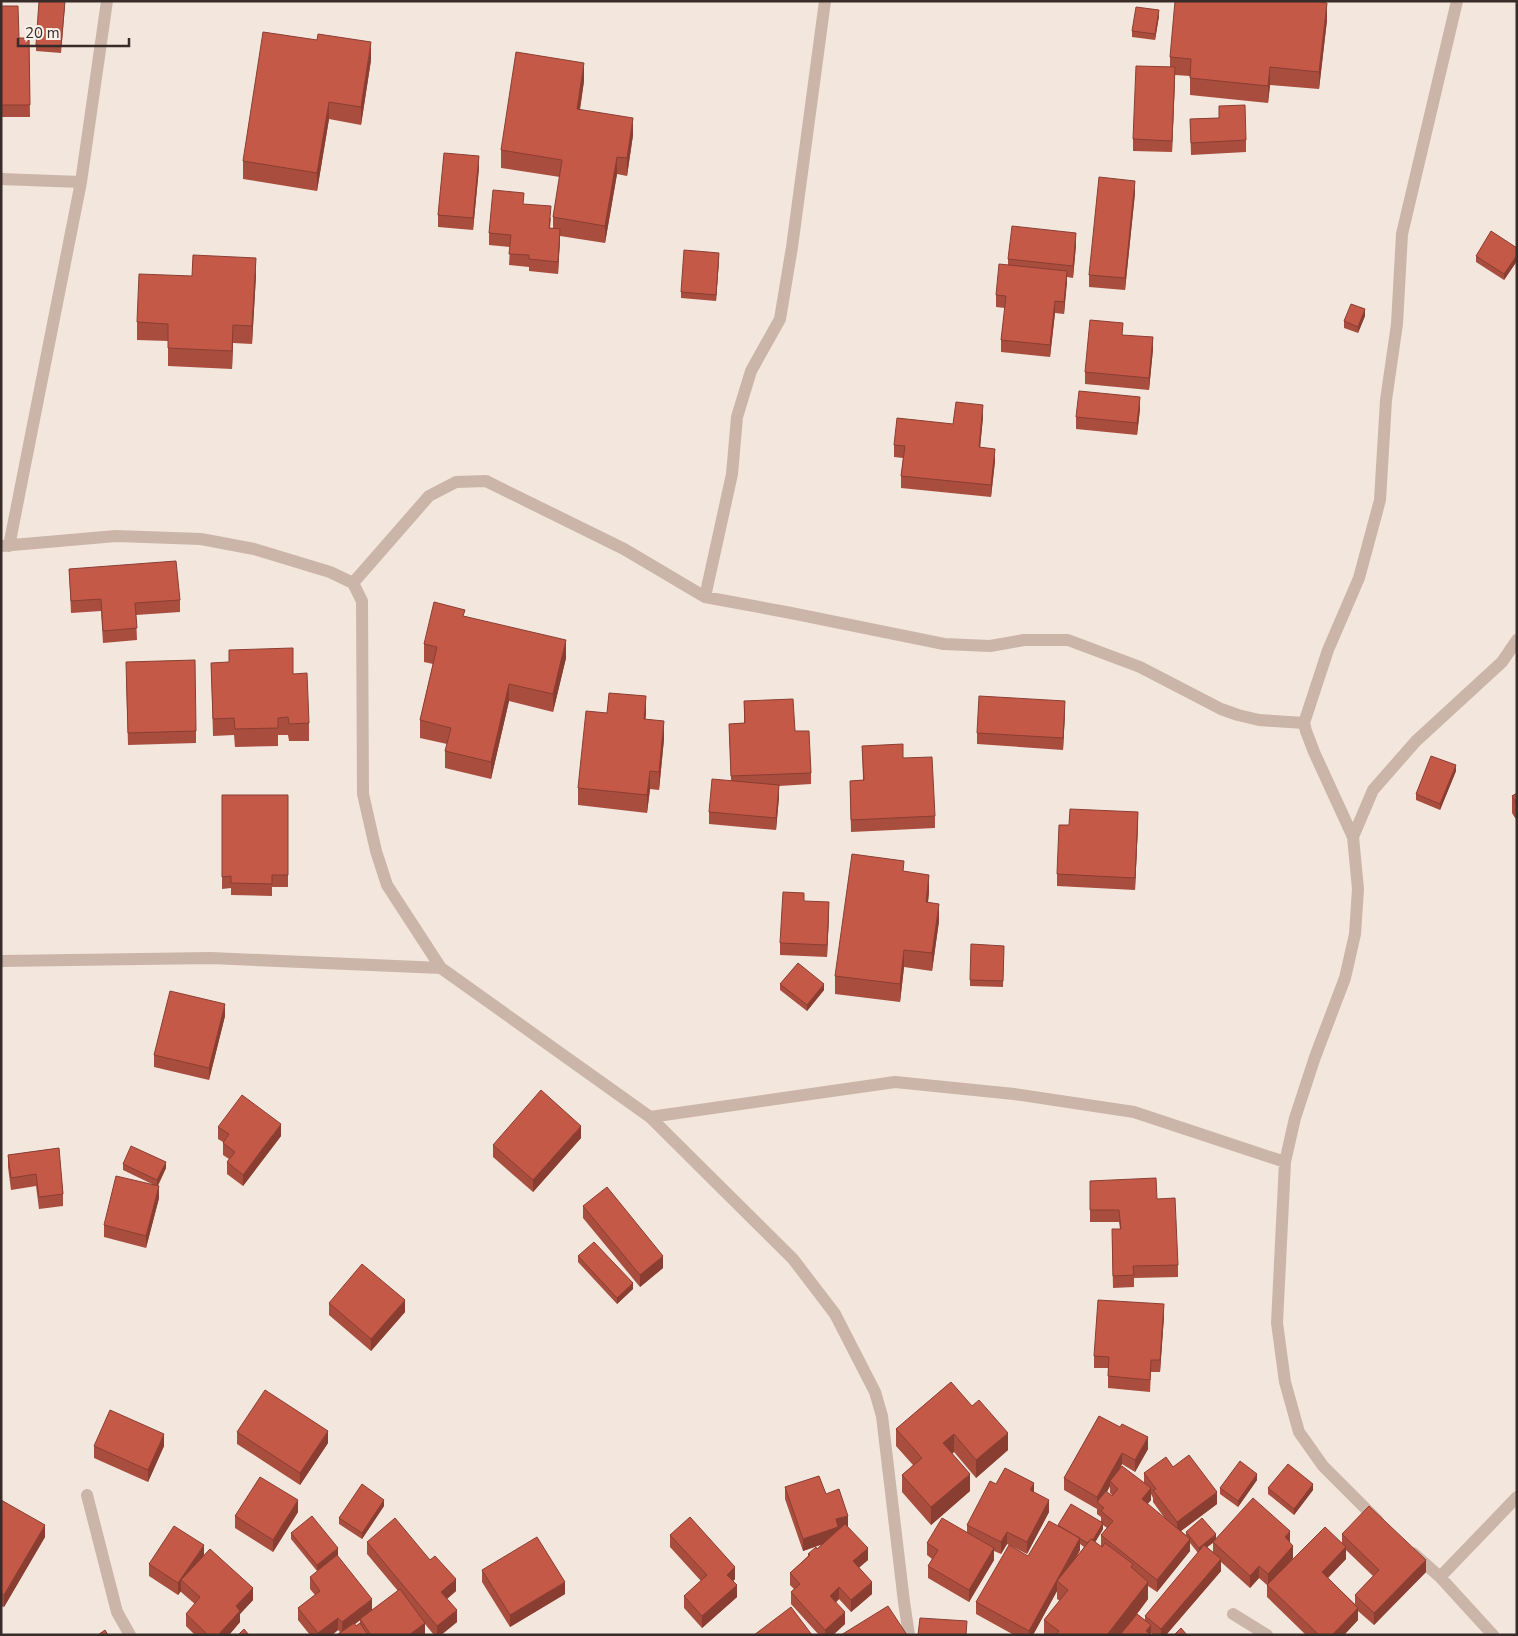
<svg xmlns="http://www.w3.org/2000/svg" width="1518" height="1636" font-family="'Nunito Sans',sans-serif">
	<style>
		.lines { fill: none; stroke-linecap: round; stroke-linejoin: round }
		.street { stroke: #cbb5a9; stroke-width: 12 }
		.wall { fill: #a94d3e; fill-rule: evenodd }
		.shaded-wall { fill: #8a3e32 }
		.building { fill: #c55948; stroke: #8a3e32 }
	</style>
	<rect width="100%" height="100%" fill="#f2e6dd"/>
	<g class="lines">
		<path class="street" d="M1 179 81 182
			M1 546 116 536 201 539 254 549 330 572 353 583 362 601 363 794 376 851 387 885 441 968 650 1117 793 1259 835 1314 875 1392 882 1416 904 1602 909 1635
			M9 546 81 182 107 1
			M353 583 429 496 456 482 486 481 624 549 705 597 791 613 944 644 990 646 1024 640H1068L1140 667 1221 709 1238 715 1259 720 1304 723
			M705 597 732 474 737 417 751 371 780 319 792 247 825 1
			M1353 837 1373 790 1416 741 1502 662 1517 640
			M1 961 211 958 441 968
			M650 1117 895 1082 1014 1094 1134 1112 1285 1162
			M87 1495 117 1612 130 1635
			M1378 1521 1323 1466 1299 1432 1285 1382 1277 1323 1285 1162 1295 1118 1315 1057 1345 978 1355 934 1358 889 1353 837 1314 752 1306 731 1304 723 1328 650 1359 578 1380 500 1386 400 1397 324 1402 234 1457 1
			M1413 1553 1440 1577 1493 1635
			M1440 1577 1517 1497
			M1233 1614 1267 1635"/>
	</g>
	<path class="wall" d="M65 5 61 53 36 51V45Z
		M1 6 19 38H29L30 117H1Z
		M1159 16 1155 40 1132 37V31Z
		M1327 20 1319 89 1270 85 1268 103 1190 95V76L1175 75 1172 152 1133 151V139L1170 67V57Z
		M371 60 361 125 329 119 317 191 243 179V161Z
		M584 81 580 110 633 135 627 176 617 174 605 243 560 236 558 274 529 271V267L509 265 510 247 489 245V233L524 204 551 218 550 228H553V217L560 177 501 168V150Z
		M1219 106 1246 140V152L1191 155 1190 119 1219 118Z
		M479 168 473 230 438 227V215Z
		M1135 193 1125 290 1089 287V275Z
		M1076 245 1073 278 1067 277 1064 314 1055 313 1050 357 1001 352V340L1005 308 996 307V295L1008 265V259Z
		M1517 248V261L1504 280 1476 262V256Z
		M719 259 716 301 681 298V292Z
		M256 275 252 344 233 343 232 369 168 366V341L137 340V322L192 276Z
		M1365 316 1358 333 1344 328V321Z
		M1123 335 1153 349 1149 390 1085 384V372Z
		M1140 409 1137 435 1076 429V417Z
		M983 417 980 447 995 461 991 497 901 488V476L903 458 894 457V445L953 424Z
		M69 569 180 600V612L136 615 137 640 103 643 101 611 71 613Z
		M465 616 566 658 553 712 509 701 491 779 445 768V751L447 744 420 738V720L433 664 424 662V644Z
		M211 663 309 723V741H289L288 735H278V746L235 747 234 735 213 736Z
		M126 674 196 731V743L128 745Z
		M744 701 795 731 811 773V784L779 786V797L776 830 709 824V812L731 780 729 724 744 723Z
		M607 713 646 714 645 719 664 739 659 790 650 789 647 813 578 805V788Z
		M1065 713 1063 750 977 744V733Z
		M862 746 903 758 935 816V828L851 832 850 781 863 780Z
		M1456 771 1440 810 1416 800V794Z
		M1517 793V821L1512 813V796Z
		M222 795H288V887H272V896L231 895V888L222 889Z
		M1138 824 1135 890 1057 886V874L1069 825Z
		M904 871 929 892 928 902 939 921 932 971 904 967 900 1002 835 994V976Z
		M804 901 829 914 827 957 780 955V943Z
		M1004 946 1003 987 970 986V980Z
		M780 984 824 990 807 1011 780 990Z
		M225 1016 209 1080 154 1067V1055Z
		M218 1127 281 1136 243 1186 227 1174V1162L229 1159 223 1155V1142L218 1139Z
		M581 1138 533 1192 493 1157V1145Z
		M59 1148 63 1194V1206L39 1209 36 1186 11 1190 8 1167V1155Z
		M123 1164 166 1168 158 1186 159 1198 146 1248 104 1237V1225L154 1185 123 1170Z
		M1090 1181 1157 1199 1178 1265V1277L1134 1278V1287L1113 1288 1112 1241 1120 1229 1119 1222H1090Z
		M583 1206 663 1268 640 1287 583 1218Z
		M578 1256 633 1289 617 1304 578 1262Z
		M329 1303 405 1312 371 1351 329 1315Z
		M1164 1316 1160 1372H1151L1150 1392 1108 1388V1368H1094V1356Z
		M951 1382 1008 1450 976 1478 954 1452 952 1453 970 1491 931 1525 902 1492V1475L913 1465 896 1446V1429Z
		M1099 1416 1148 1449 1135 1472 1122 1464 1120 1469 1144 1483V1473L1173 1467 1217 1504 1181 1531 1186 1535V1532L1216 1539 1290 1543 1293 1558 1287 1565 1342 1543V1534L1426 1572 1374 1625 1358 1611V1620L1344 1635H1306L1267 1597V1585L1259 1578 1250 1588 1221 1562V1571L1166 1635H1154L1151 1633V1635H1044V1620L1060 1601 1057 1599V1591L1033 1635H1014L976 1614V1602L1028 1556 1058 1526V1525L1101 1522V1517L1097 1514V1509L1064 1490V1478ZM1110 1486V1493L1113 1496H1112L1107 1492ZM1151 1494 1153 1498V1502L1166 1520 1147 1504 1151 1500ZM1103 1525 1107 1528 1101 1535V1547L1095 1542 1103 1529ZM1190 1543 1198 1553 1145 1616V1620L1137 1614 1148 1599V1586L1157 1592 1190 1551ZM1213 1543V1552L1207 1547ZM1080 1544 1084 1547 1076 1558 1080 1550ZM1346 1550 1373 1576 1355 1595V1604L1328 1578 1346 1559Z
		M237 1432 328 1443 300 1485 237 1444Z
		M94 1446H164L148 1482 94 1458Z
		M1257 1480 1238 1507 1220 1494V1488Z
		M996 1484 1034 1492 1049 1512 1027 1554 1007 1544 1001 1554 994 1551V1560L969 1602 928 1578V1566L932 1559 927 1555V1543L967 1532V1525Z
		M785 1487 826 1494 848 1527 868 1560 859 1567 872 1594 851 1612 839 1599 836 1602 845 1624 833 1635H819L791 1604V1592L794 1589 790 1585V1573L808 1556V1554L817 1549 822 1544 803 1551 785 1499Z
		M1268 1488 1313 1490 1294 1515 1268 1494Z
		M1 1500 45 1537 4 1607 1 1606Z
		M384 1506 362 1539 339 1524V1518Z
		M298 1512 273 1552 235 1528V1516Z
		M291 1533 338 1555 317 1571 291 1539Z
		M670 1535 735 1579 733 1581 737 1597 702 1628 684 1608V1596L701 1581 670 1547Z
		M367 1542 456 1591 447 1599 457 1622 441 1635H434L425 1624V1635H337L340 1632 338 1630 332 1635H310L298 1620V1608L315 1595 310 1589V1577L372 1610 398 1591 367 1554ZM360 1620V1623L356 1626 355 1624Z
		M204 1556 253 1600 240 1614V1622L229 1635H195L186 1626V1614L195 1604 181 1592V1591L178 1595 149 1576V1564Z
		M482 1570 565 1594 510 1627 482 1582Z"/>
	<path class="shaded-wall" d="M1327 3V20L1319 89V72Z
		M1159 10V16L1155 40V34Z
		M371 42V60L361 125V107Z
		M584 63V81L577 127V109Z
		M1175 67V79L1172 152V141Z
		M1270 67V85L1268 103V86Z
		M329 102V119L317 191V173Z
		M633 118V135L627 176V158Z
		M479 156V168L473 230V218Z
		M617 157V174L605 243V226Z
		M1135 181V193L1125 290V278Z
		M560 229V241L558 274V262Z
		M1076 233V245L1073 278V266Z
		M719 253V259L716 301V295Z
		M1517 255V261L1504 280V274Z
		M256 258V275L252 344V326Z
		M1067 271V283L1064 314V302Z
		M1055 301V313L1050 357V345Z
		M1365 309V316L1358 333V327Z
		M233 325V343L232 369V351Z
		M1153 337V349L1149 390V378Z
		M1140 397V409L1137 435V423Z
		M983 405V417L979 459V447Z
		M995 449V461L991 497V485Z
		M566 640V658L553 712V694Z
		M509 684V701L491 779V762Z
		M646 696V714L644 736V719Z
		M1065 701V713L1063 750V738Z
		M664 721V739L659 790V772Z
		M1456 765V771L1440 810V804Z
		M650 771V789L647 813V795Z
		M779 785V797L776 830V818Z
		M1138 812V824L1135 890V878Z
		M929 875V892L926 920V902Z
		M829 902V914L827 957V945Z
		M939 904V921L932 971V953Z
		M904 950V967L900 1002V984Z
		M824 984V990L807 1011V1005Z
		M225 1004V1016L209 1080V1068Z
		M281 1124V1136L243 1186V1175Z
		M581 1126V1138L533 1192V1180Z
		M166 1162V1168L157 1186V1180Z
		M159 1186V1198L146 1248V1236Z
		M663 1256V1268L640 1287V1275Z
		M633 1283V1289L617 1304V1298Z
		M405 1300V1312L371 1351V1339Z
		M1164 1304V1316L1160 1372V1360Z
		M328 1431V1443L300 1485V1473Z
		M1008 1433V1450L976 1478V1460Z
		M164 1434V1446L148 1482V1470Z
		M954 1434V1452L943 1461V1443Z
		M1148 1437V1449L1135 1472V1460Z
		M1122 1453V1464L1112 1483 1110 1481V1486L1100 1504 1097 1503V1497Z
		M970 1474V1491L931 1525V1507Z
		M1257 1474V1480L1238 1507V1501Z
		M1034 1483V1495L1030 1490Z
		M1313 1484V1490L1294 1515V1509Z
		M1151 1488V1500L1142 1511V1499Z
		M1217 1492V1504L1177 1534V1522Z
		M298 1500V1512L273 1552V1540Z
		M384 1500V1506L362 1539V1533Z
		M1049 1500V1512L1027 1554V1542Z
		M848 1516V1528L838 1539 803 1551V1539L836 1519Z
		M1103 1523V1529L1090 1551V1545Z
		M45 1525V1537L4 1607V1595Z
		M1290 1531V1543L1285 1537Z
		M1007 1532V1544L1001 1554V1542Z
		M1216 1534V1540L1199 1554V1548Z
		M1080 1538V1550L1061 1584 1057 1581V1591L1033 1635H1029V1631Z
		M1190 1539V1551L1157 1592V1580Z
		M204 1545V1556L181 1580V1591L178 1595V1583Z
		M1293 1546V1558L1268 1586V1574Z
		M1346 1547V1559L1322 1584V1572Z
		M338 1548V1555L317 1571V1565Z
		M868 1548V1560L853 1573V1561Z
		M994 1548V1560L969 1602V1590Z
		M1221 1559V1571L1166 1635H1161V1629Z
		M1426 1560V1572L1374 1625V1613Z
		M1259 1566V1578L1250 1588V1576Z
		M735 1567V1579L727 1587V1575Z
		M456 1579V1591L441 1604V1592Z
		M565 1582V1594L510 1627V1615Z
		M872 1582V1594L851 1612V1600Z
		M1148 1582V1599L1121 1635H1107Z
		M737 1585V1597L702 1628V1616Z
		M839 1587V1599L830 1608V1596Z
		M253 1588V1600L240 1614V1622L229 1635H218L236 1606Z
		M372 1599V1611L342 1634V1622Z
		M1358 1608V1620L1344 1635H1332Z
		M457 1610V1622L441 1635H437V1626Z
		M845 1612V1624L833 1635H825V1630Z
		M338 1618V1630L332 1635H318V1633Z
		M425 1623V1635H409Z
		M1151 1625V1635L1146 1631Z"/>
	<path class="building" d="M39 1H65L61 47 36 45Z
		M1175 1H1313L1327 3 1319 72 1270 67 1268 86 1190 78 1191 59 1170 57Z
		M1 6H18L19 38H29L30 105H1Z
		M1136 7 1159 10 1155 34 1132 31Z
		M263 32 317 40 318 34 371 42 361 107 329 102 317 173 243 161Z
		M516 52 584 63 577 109 633 118 627 158 617 157 605 226 553 217 562 160 501 150Z
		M1136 66 1175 67 1172 141 1133 139Z
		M1245 105 1246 140 1191 143 1190 119 1219 118V106Z
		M444 153 479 156 473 218 438 215Z
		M1099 177 1135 181 1125 278 1089 275Z
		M493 190 524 193 523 204 551 206 549 228 560 229 558 262 529 259V255L509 254 511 235 489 233Z
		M1012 226 1076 233 1073 266 1008 259Z
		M1491 231 1517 248V255L1504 274 1476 256Z
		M684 250 719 253 716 295 681 292Z
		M193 255 256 258 252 326 233 325 232 351 168 348V324L137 322 139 274 192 276Z
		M999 264 1067 271 1064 302 1055 301 1050 345 1001 340 1006 296 996 295Z
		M1351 304 1365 309 1358 327 1344 321Z
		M1090 320 1123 323 1122 335 1153 337 1149 378 1085 372Z
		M1079 391 1140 397 1137 423 1076 417Z
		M956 402 983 405 979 447 995 449 991 485 901 476 905 446 894 445 897 418 953 424Z
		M176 561 180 600 135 603 137 628 103 631 101 599 71 601 69 569Z
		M434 602 465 610 463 616 566 640 553 694 509 684 491 762 445 751 451 728 420 720 437 647 424 644Z
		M293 648V674L307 673 309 723 289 724 288 717 278 718V728L235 729 234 718 213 719 211 663 229 662V650Z
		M195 660 196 731 128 733 126 662Z
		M609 693 646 696 644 719 664 721 659 772 650 771 647 795 578 788 586 711 607 713Z
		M979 696 1065 701 1063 738 977 733Z
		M793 699 795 731H809L811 773 731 776 729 724 745 723 744 701Z
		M903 744V758L932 757 935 816 851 820 850 781 864 780 862 746Z
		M1431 756 1456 765 1440 804 1416 794Z
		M712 779 779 785 776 818 709 812Z
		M1517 793V804L1512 796Z
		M222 795H288V875H272V884L231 883V876L222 877Z
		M1070 809 1138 812 1135 878 1057 874 1059 825H1069Z
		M852 854 904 861 903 871 929 875 926 902 939 904 932 953 904 950 900 984 835 976Z
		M783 892 804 893V901L829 902 827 945 780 943Z
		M971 944 1004 946 1003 981 970 980Z
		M798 963 824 984 807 1005 780 984Z
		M170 991 225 1004 209 1068 154 1055Z
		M541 1090 581 1126 533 1180 493 1145Z
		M242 1095 281 1124 243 1175 227 1162 235 1152 223 1143 229 1134 218 1127Z
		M131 1146 166 1162 157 1180 123 1164Z
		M59 1148 63 1194 39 1197 36 1174 11 1178 8 1155Z
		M116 1176 159 1186 146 1236 104 1225Z
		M1156 1178 1157 1199 1175 1198 1178 1265 1133 1266 1134 1275 1113 1276 1112 1229H1121L1119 1210H1090V1181Z
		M607 1187 663 1256 640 1275 583 1206Z
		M594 1242 633 1283 617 1298 578 1256Z
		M362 1264 405 1300 371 1339 329 1303Z
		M1098 1300 1164 1304 1160 1360H1151L1150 1380 1108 1376 1109 1357 1094 1356Z
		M951 1382 972 1406 979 1400 1008 1433 976 1460 954 1434 943 1443 970 1474 931 1507 902 1475 922 1458 896 1429Z
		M265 1390 328 1431 300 1473 237 1432Z
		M110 1410 164 1434 148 1470 94 1446Z
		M1099 1416 1120 1427 1122 1424 1148 1437 1135 1460 1122 1453 1097 1497 1064 1478Z
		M1189 1455 1217 1492 1177 1522 1153 1490 1156 1489 1144 1473 1166 1457 1173 1467Z
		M1240 1461 1257 1474 1238 1501 1220 1488Z
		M1288 1464 1313 1484 1294 1509 1268 1488Z
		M1122 1466 1151 1488 1142 1499 1190 1539 1157 1580 1101 1535 1113 1521 1101 1511 1104 1508 1097 1502 1106 1491 1112 1496 1118 1489 1110 1481Z
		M1005 1468 1034 1483 1030 1490 1049 1500 1027 1542 1007 1532 1001 1542 967 1525 990 1481 996 1484Z
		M819 1476 826 1494 839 1489 848 1516 836 1519 838 1527 803 1539 785 1487Z
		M260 1477 298 1500 273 1540 235 1516Z
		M362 1484 384 1500 362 1533 339 1518Z
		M1253 1498 1290 1531 1285 1537 1293 1546 1268 1574 1259 1566 1250 1576 1213 1542Z
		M1 1500 45 1525 4 1595 1 1594Z
		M1071 1504 1103 1523 1093 1540 1091 1539 1087 1543 1058 1525Z
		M1369 1506 1426 1560 1374 1613 1355 1595 1379 1570 1342 1534Z
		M312 1516 338 1548 317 1565 291 1533Z
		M690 1517 735 1567 727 1575 737 1585 702 1616 684 1596 707 1575 670 1535Z
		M395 1518 430 1560 435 1556 456 1579 441 1592 457 1610 437 1626 367 1542Z
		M942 1518 994 1548 969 1590 928 1566 938 1550 927 1543Z
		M1202 1518 1216 1534 1199 1548 1186 1532Z
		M1049 1521 1080 1538 1029 1631 976 1602 1009 1545 1028 1556Z
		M845 1524 868 1548 853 1561 872 1582 851 1600 839 1587 830 1596 845 1612 825 1630 791 1592 800 1584 790 1573 810 1555 808 1554 816 1547 817 1549Z
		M174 1526 204 1545 178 1583 149 1564Z
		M1325 1527 1346 1547 1322 1572 1358 1608 1332 1635H1319L1267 1585Z
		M537 1537 565 1582 510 1615 482 1570Z
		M1091 1539 1102 1547 1105 1543 1133 1564 1131 1567 1148 1582 1107 1635H1056L1059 1631 1044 1620 1068 1590 1057 1581Z
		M1204 1545 1221 1559 1161 1629 1145 1616Z
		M210 1549 253 1588 236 1606 240 1611 218 1635H208L186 1614 200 1597 181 1580Z
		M337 1555 372 1599 342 1622 338 1618 318 1633 298 1608 320 1591 310 1577Z
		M400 1589 425 1623 409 1635H371L360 1619Z
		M888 1606 907 1635H841Z
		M791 1607 812 1635H754Z
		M1137 1614 1151 1625 1146 1631 1151 1635H1120Z
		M920 1618 967 1621 966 1635H918Z
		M354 1623 356 1626 360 1623 368 1635H337Z
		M1181 1628 1187 1635H1174Z
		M244 1629 249 1635H238Z
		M105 1630 108 1635H98Z"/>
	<rect width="1518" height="1636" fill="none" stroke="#382c29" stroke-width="5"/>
	<path d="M18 38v8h111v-8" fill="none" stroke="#382c29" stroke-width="2.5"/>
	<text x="25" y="38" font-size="15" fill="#382c29" stroke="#faf1ea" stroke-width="4" paint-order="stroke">20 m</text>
</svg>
